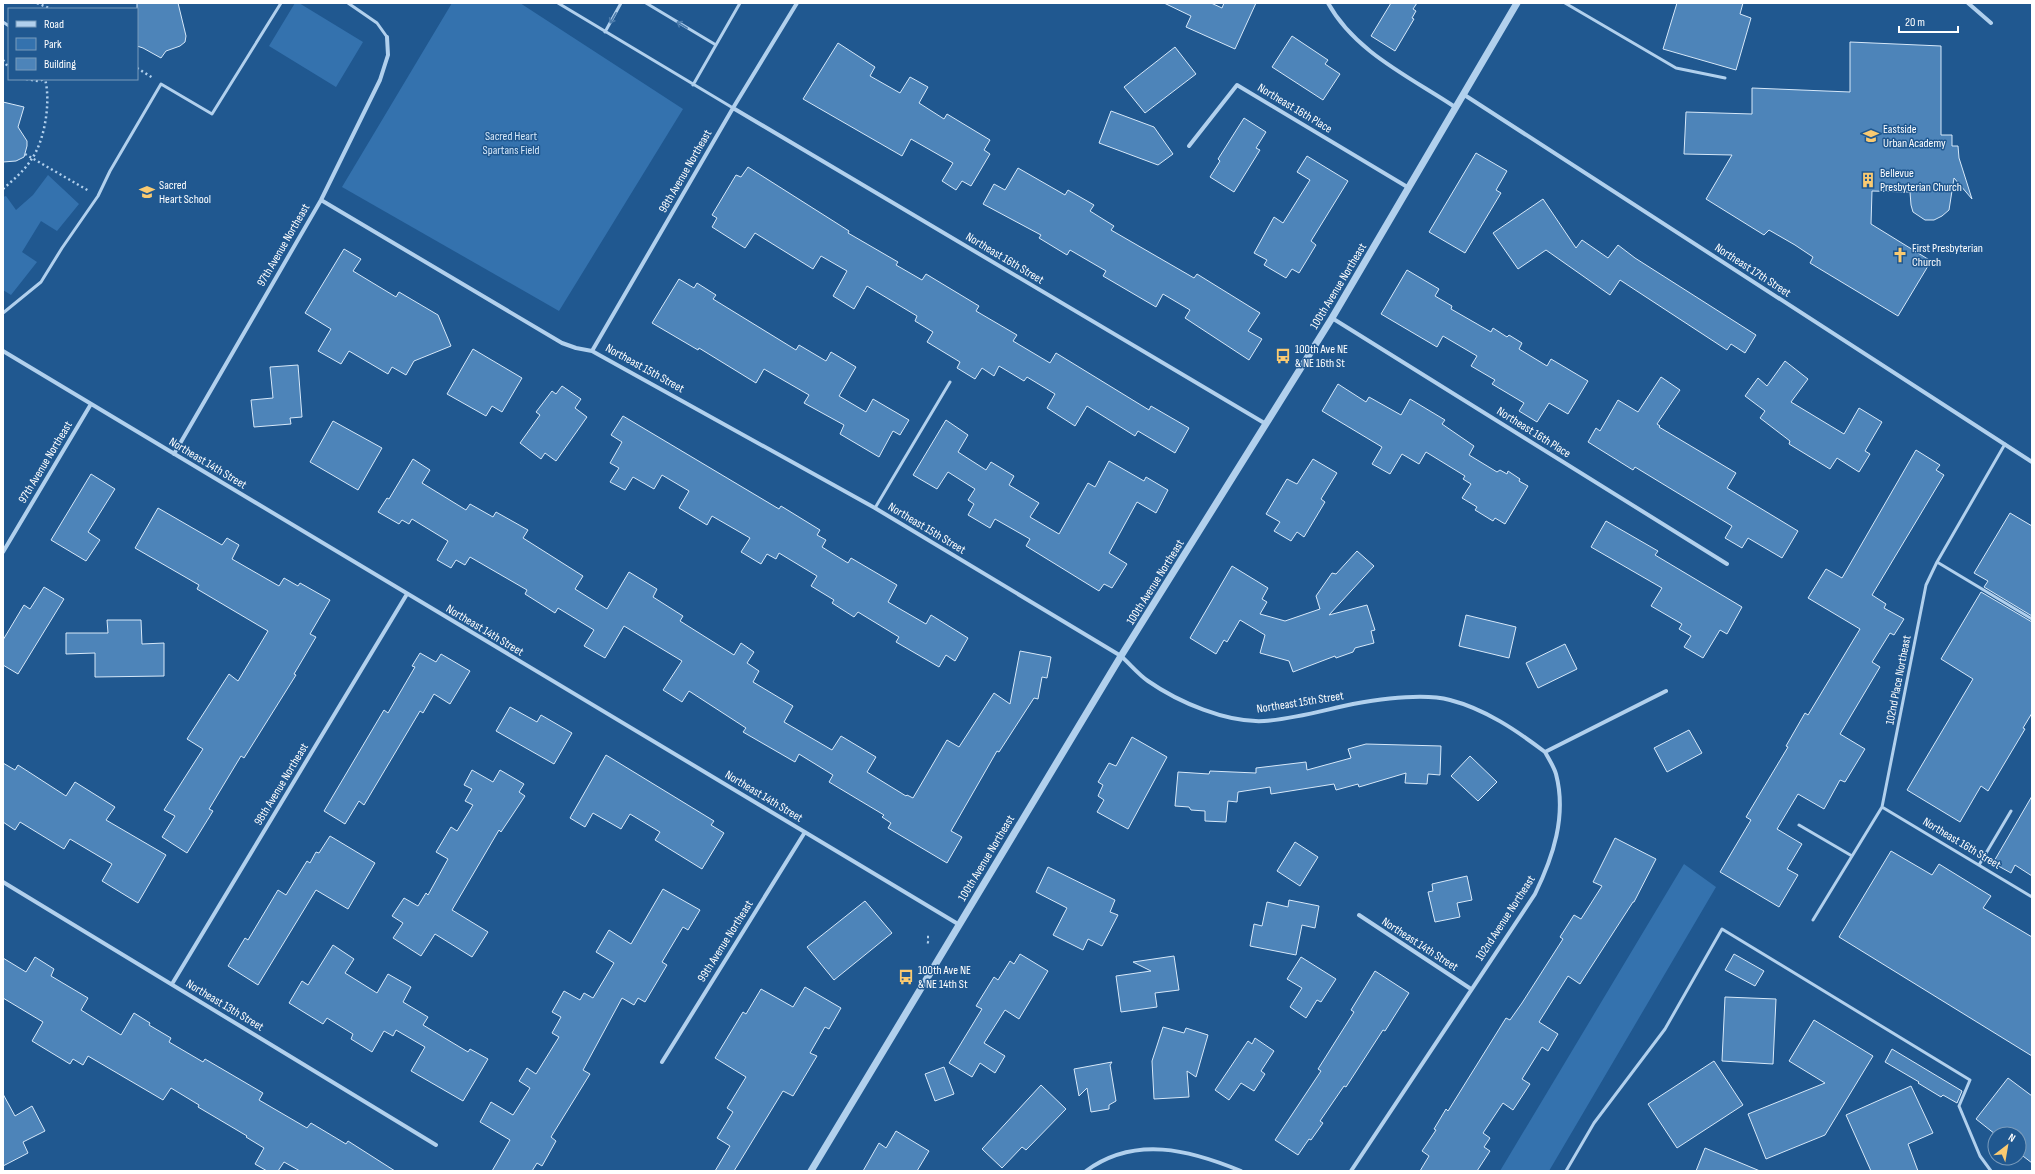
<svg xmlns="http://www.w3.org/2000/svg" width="2035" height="1174" font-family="'Sofia Sans Condensed',sans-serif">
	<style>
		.green { fill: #3472ae }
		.building { fill: #4d84b9; stroke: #d6e8f9 }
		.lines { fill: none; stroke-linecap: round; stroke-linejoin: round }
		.path { stroke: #b1d0ed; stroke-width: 2.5; stroke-dasharray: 2 3; stroke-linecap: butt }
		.service { stroke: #b1d0ed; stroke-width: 3 }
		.minor { stroke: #b1d0ed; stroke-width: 4 }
		.tertiary { stroke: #b1d0ed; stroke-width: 7 }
		.oneway { stroke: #4c7cac }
		.labels { text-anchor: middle; stroke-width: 3; stroke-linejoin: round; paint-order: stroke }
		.street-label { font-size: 12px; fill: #fff; stroke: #205890 }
		.poi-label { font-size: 12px; fill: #fff; stroke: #205890; text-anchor: start }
		.park-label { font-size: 12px; fill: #d6e8f9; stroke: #205890 }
	</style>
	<rect width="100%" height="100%" fill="#205890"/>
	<path class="green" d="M295 3H299L363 42 336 87 269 46Z
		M452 3H520L683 109 559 311 342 187Z
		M48 175 79 204 57 231 41 221 22 252 37 262 11 295 3 290V197L6 196 16 210 33 195Z
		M1684 864 1716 887 1549 1171H1500Z"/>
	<path class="building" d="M137 3H178L186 36 185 42 180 46 166 51 161 58 143 48 137 46Z
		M1164 3H1211L1222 8 1224 3H1256L1235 49 1186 27 1191 16Z
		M1391 3H1417L1413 9 1416 11 1412 18 1414 19 1395 51 1371 36Z
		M1677 3H1743L1740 14 1751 18 1736 70 1663 49Z
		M1292 36 1328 60 1325 64 1340 74 1323 100 1272 67Z
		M1850 42 1941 46V135H1952V146H1958L1959 158 1972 199 1954 178 1949 210 1942 216 1934 220H1925L1913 212 1911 205 1910 192 1872 191 1871 224 1931 261 1898 316 1810 263 1813 257 1795 245 1769 230 1764 235 1706 199 1732 155 1684 154 1686 112 1752 114V88L1850 92Z
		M838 43 875 67 870 76 900 93 910 77 928 87 919 103 944 119 947 114 990 140 984 150 990 154 971 186 962 181 956 190 942 181 953 163 911 139 902 156 803 99Z
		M1175 47 1196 74 1145 113 1124 87Z
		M3 102 24 107 18 127 27 141V146L24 157 16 161 3 162Z
		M1111 111 1154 127 1173 154 1158 165 1099 143Z
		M1244 118 1266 132 1256 148 1260 150 1234 192 1210 177 1220 161 1218 159Z
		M1476 153 1507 171 1496 190 1501 193 1465 253 1429 232Z
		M1307 156 1348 181 1311 241 1316 245 1299 273 1292 269 1286 278 1264 265 1267 260 1254 253 1274 217 1283 223 1310 180 1297 172Z
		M748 167 849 231 848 233 898 262 896 265 922 280 926 274 979 306 976 311 1017 335 1013 341 1050 363 1056 353 1149 410 1151 406 1189 428 1175 453 1138 431 1135 436 1087 406 1075 426 1047 408 1055 394 1027 377 1024 381 999 366 994 376 982 368 975 379 957 368 960 362 927 342 933 332 915 321 917 316 867 286 854 309 833 296 847 271 821 256 813 269 755 233 745 248 712 227 717 218 712 215 736 175 741 177Z
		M1018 168 1065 195 1068 190 1094 205 1090 211 1114 226 1111 230 1194 278 1197 274 1260 313 1248 331 1262 339 1249 360 1185 318 1190 310 1163 294 1156 307 1103 276 1106 271 1070 250 1067 255 1039 238 1041 235 983 204 994 184 1005 190Z
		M1543 199 1576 248 1582 240 1608 258 1618 245 1635 258 1756 335 1745 353 1731 344 1727 350 1620 280 1610 295 1546 250 1518 269 1493 233Z
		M344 249 361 259 353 271 396 297 399 292 438 315 451 346 414 361 406 375 392 367 388 374 349 351 341 364 318 351 331 329 305 313Z
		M1407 270 1439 289 1435 296 1452 306 1451 309 1491 332 1493 328 1507 337 1509 335 1522 343 1519 349 1547 366 1551 359 1588 381 1568 414 1549 403 1537 422 1519 411 1524 403 1492 384 1495 380 1471 366 1477 356 1443 336 1437 347 1381 314Z
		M679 279 694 288 697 283 716 295 713 299 796 350 799 345 826 361 831 352 856 367 839 396 866 412 873 399 909 420 900 435 893 431 879 457 840 434 844 425 804 403 809 395 764 369 756 383 699 348 698 350 652 323Z
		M473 349 522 378 502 412 492 406 486 416 447 394Z
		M1785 361 1808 379 1791 402 1844 434 1859 408 1882 422 1865 451 1870 454 1859 472 1837 458 1830 469 1789 444 1790 441 1760 418 1765 411 1745 396 1758 378 1767 386Z
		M298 365 302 417 290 418 291 424 254 427 251 400 273 398 270 367Z
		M1661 377 1680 390 1657 424 1660 426 1659 427 1736 473 1727 488 1798 531 1782 558 1748 538 1742 548 1725 538 1732 526 1635 467 1633 470 1588 442 1596 428 1600 431 1618 400 1638 412Z
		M1338 384 1366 402 1369 397 1401 415 1410 399 1445 420 1442 424 1474 446 1469 455 1497 472 1500 470 1507 474 1508 471 1520 479 1519 481 1528 486 1505 524 1495 518 1493 521 1475 510 1477 507 1462 498 1471 484 1463 479 1465 476 1426 452 1419 464 1402 454 1390 474 1372 464 1382 447 1322 411Z
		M562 386 581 399 575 408 587 417 556 461 545 453 541 459 520 443 540 415 536 412 552 391 556 394Z
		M623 416 779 509 781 506 820 530 817 535 826 540 822 547 848 563 851 558 897 585 888 602 926 624 931 615 968 638 955 661 946 655 939 667 896 642 899 637 858 612 854 617 832 603 834 600 811 586 817 576 779 553 776 559 767 554 761 564 741 552 750 538 712 516 707 525 679 508 689 491 662 475 654 489 633 477 625 490 610 482 619 468 610 463 622 442 611 435Z
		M946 420 968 435 958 452 986 470 991 462 1014 476 1009 485 1039 503 1030 517 1059 534 1088 483 1095 487 1109 461 1144 481 1146 477 1168 490 1156 513 1137 502 1109 553 1127 564 1112 588 1104 584 1099 591 1026 546 1030 539 995 519 990 528 968 515 974 504 968 500 975 489 948 472 937 489 913 475Z
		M333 421 382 448 358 490 310 462Z
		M1916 450 1940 465 1936 470 1944 475 1872 595 1886 604 1884 608 1904 619 1894 635 1890 633 1872 662 1880 667 1840 734 1865 749 1845 782 1840 780 1824 809 1798 794 1777 829 1802 844 1787 869 1798 875 1779 907 1720 872 1751 820 1746 817 1788 747 1786 746 1805 713 1808 715 1860 629 1808 598 1826 569 1842 578Z
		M413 459 430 470 422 483 466 510 470 504 493 517 496 512 528 530 523 538 583 576 575 589 607 609 629 572 657 589 653 597 683 616 680 621 734 655 741 643 754 652 747 663 759 671 753 682 793 706 784 722 832 750 841 736 876 757 867 772 906 796 907 795 913 798 947 740 959 747 994 693 1010 704 1020 651 1051 657 1047 678 1042 677 1038 699 1034 698 999 752 997 751 951 831 962 837 947 863 888 828 891 823 882 817 884 815 829 782 833 775 799 754 795 762 743 732 746 728 689 691 682 702 663 690 682 661 624 626 605 658 584 646 594 630 558 608 555 613 525 594 527 590 470 557 465 565 456 560 451 568 437 560 448 541 412 519 409 524 402 520 399 524 378 512 387 498 389 499Z
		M1313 459 1337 473 1321 499 1325 502 1304 537 1297 532 1291 541 1274 531 1280 522 1266 514 1287 479 1297 484Z
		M91 474 115 489 88 532 100 540 86 561 51 540Z
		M158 508 222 545 227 538 239 545 232 559 279 586 284 578 298 586 300 583 330 600 310 634 316 637 294 674 296 675 244 758 241 756 209 809 213 811 187 853 162 837 175 816 164 810 203 749 187 739 229 674 238 681 268 631 197 589 199 585 135 548Z
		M2010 513 2032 526V616L1984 587 1988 581 1974 573Z
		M1606 521 1658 551 1655 555 1742 607 1727 634 1720 630 1703 658 1684 647 1691 636 1679 629 1682 624 1651 606 1662 588 1591 547Z
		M1357 551 1374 566 1329 615 1367 605 1375 630 1371 631 1374 643 1355 648 1353 652 1336 658 1335 656 1293 672 1289 661 1260 653 1265 635 1240 620 1227 642 1224 640 1216 654 1190 638 1232 566 1268 588 1262 599 1267 602 1260 614 1285 621 1320 609 1316 596 1332 573 1336 574Z
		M44 587 64 599 18 674 3 665V640L24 605 30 609Z
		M1981 592 2032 622V713L2023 728 2025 729 1988 791 1981 786 1960 822 1907 790 1973 679 1941 659Z
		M1466 615 1516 627 1509 658 1459 646Z
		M107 620H141L142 644 164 643V676L95 677V653L66 654V633H108Z
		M1565 644 1577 669 1538 688 1526 663Z
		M420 653 436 662 441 654 470 671 450 704 434 694 423 713 420 711 364 805 359 801 345 824 324 811 384 710 388 713 415 667 412 666Z
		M510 707 537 722 541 715 572 733 554 764 496 731Z
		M1689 730 1702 753 1667 772 1654 748Z
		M1132 737 1167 757 1128 829 1097 812 1104 800 1098 796 1103 785 1098 782 1109 763 1116 766Z
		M1366 744 1441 746 1440 775 1428 774 1427 784 1405 783 1406 773 1359 787 1358 784 1336 790 1334 784 1271 794 1270 787 1238 792 1237 802 1228 801 1226 822 1205 821V811L1191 810 1189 807 1175 806 1178 772 1209 774 1210 771 1256 773V768L1306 762 1307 770 1351 758 1348 749Z
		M606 755 714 821 711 825 724 833 702 869 655 840 660 832 630 814 621 829 593 813 585 827 570 818Z
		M1470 756 1497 782 1478 801 1451 776Z
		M3 763 15 770 18 765 66 796 75 782 115 807 106 820 166 855 138 903 102 881 112 864 70 839 64 849 20 822 15 830 3 822Z
		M472 770 493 782 500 770 524 784 519 792 525 796 501 832 499 830 452 910 488 932 472 957 435 934 421 956 393 938 403 923 392 916 404 898 418 906 426 893 428 895 448 859 436 852 451 827 457 831 473 805 465 801 472 789 464 785Z
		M2032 796V876L2015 865 2011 873 1993 863Z
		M330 836 375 863 348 909 316 890 258 985 228 966 245 938 248 940 278 890 286 895 307 861 310 863 316 852 319 853Z
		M1615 838 1656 859 1634 902H1633L1580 984 1568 976 1539 1022 1558 1034 1548 1051 1542 1047 1522 1079 1530 1084 1513 1110 1503 1103 1483 1133 1490 1138 1484 1147 1490 1151 1477 1171H1420L1429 1156 1422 1151 1436 1130 1434 1129 1446 1109 1448 1111 1506 1018 1510 1020 1522 1003 1563 939 1560 937 1574 915 1581 919 1602 886 1593 882Z
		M1295 842 1318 857 1300 886 1277 871Z
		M1891 851 1932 875 1939 864 1991 896 1983 908 2032 937V1056L1839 937Z
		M1048 867 1115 900 1110 912 1118 915 1102 946 1088 939 1083 950 1053 935 1067 908 1036 892Z
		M1467 876 1472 900 1457 903 1460 917 1435 922 1428 892 1433 891 1432 884Z
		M663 889 700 910 688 930 683 927 662 962 667 965 645 1002 638 998 634 1005 622 998 583 1070 590 1074 551 1137 556 1141 542 1166 537 1163 532 1171H492L510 1140 480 1122 491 1102 513 1115 530 1088 519 1081 527 1068 536 1074 559 1037 552 1033 561 1017 552 1012 564 991 580 1000 584 993 593 998 614 963 596 952 609 930 631 944Z
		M1289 900 1319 906 1315 928 1302 925 1296 955 1250 946 1254 924 1262 926 1267 902 1288 907Z
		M865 901 892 933 834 980 807 947Z
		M333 945 354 959 345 973 377 993 388 974 411 987 403 1002 428 1017 423 1025 468 1052 470 1049 488 1059 463 1101 411 1071 425 1047 396 1030 393 1036 384 1031 372 1052 351 1039 353 1034 327 1018 323 1024 289 1003 302 981 308 985Z
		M1020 954 1048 971 1019 1019 1005 1010 984 1043 1005 1056 995 1073 980 1063 972 1077 949 1063 982 1009 976 1006 994 977 998 980 1010 961 1014 964Z
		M1734 954 1764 971 1755 986 1725 970Z
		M1174 956 1179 990 1155 993 1157 1007 1121 1012 1116 976 1151 971 1133 962Z
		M35 957 54 969 51 976 88 998 81 1010 121 1035 134 1013 150 1023 149 1025 171 1038 169 1042 203 1062 205 1059 263 1093 259 1100 307 1128 311 1123 346 1144 348 1141 395 1171H300L284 1162 278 1171H267L255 1164 264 1148 246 1137 247 1136 198 1107 199 1105 171 1088 163 1100 88 1056 83 1065 73 1059 70 1064 32 1041 43 1022 3 998V958L26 972Z
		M1301 957 1336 979 1321 1002 1317 1000 1306 1018 1290 1007 1302 988 1287 979Z
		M1375 971 1409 993 1385 1031 1383 1030 1346 1087 1344 1086 1320 1121 1323 1123 1311 1140 1309 1139 1298 1155 1275 1140 1321 1071 1318 1069 1354 1012 1351 1010Z
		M805 987 841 1008 829 1029 825 1027 810 1053 817 1056 793 1096 783 1091 734 1171H715L730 1146 717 1138 733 1112 727 1108 746 1077 715 1058 743 1012 746 1014 761 989 793 1007Z
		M1725 997 1776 999 1773 1064 1722 1061Z
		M1814 1020 1873 1056 1825 1135 1766 1159 1748 1114 1825 1083 1789 1061Z
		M1163 1027 1184 1033 1186 1028 1208 1035 1196 1077 1187 1071 1189 1097 1154 1099 1152 1061Z
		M1255 1038 1274 1051 1261 1071 1265 1074 1254 1091 1241 1083 1229 1100 1215 1090 1248 1041 1252 1044Z
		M1892 1049 1962 1091 1957 1103 1943 1095 1941 1097 1918 1083 1919 1082 1885 1062Z
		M1714 1061 1743 1105 1677 1148 1648 1104Z
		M1112 1062 1110 1065 1116 1101 1109 1105V1109L1091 1112 1087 1088 1079 1096 1074 1069Z
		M944 1067 954 1094 935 1101 925 1074Z
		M2008 1078 2032 1096V1163L2019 1153V1134H1995L1976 1119Z
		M1041 1085 1066 1109 1026 1150 1022 1147 1002 1168 982 1149Z
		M1911 1086 1933 1133 1908 1144 1918 1171H1871L1846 1115Z
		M3 1094 15 1116 32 1106 45 1131 23 1142 28 1153 3 1166Z
		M896 1131 929 1151 917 1171H863L879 1143 886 1148Z
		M1705 1148 1760 1171H1696Z"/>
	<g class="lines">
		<path class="path" d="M37 3 51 9
			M3 60 9 68
			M137 68 153 78
			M26 79 38 81 45 79
			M25 154 89 191
			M3 189C13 180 24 171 31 160 45 141 51 101 45 79
			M927 937H931
			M927 942 930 943"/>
		<path class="service" d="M348 3 377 23 387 37
			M558 3 733 108
			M646 3 716 45
			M1565 3 1676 68 1725 78
			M3 22 9 26
			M605 32 621 3
			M693 85 740 3
			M3 313 41 282 62 248 98 196 110 171 161 84 212 114 281 3
			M875 508 950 382
			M1937 562 2032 619
			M1882 807 2032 897
			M1799 825 1852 856
			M1979 865 2011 811
			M1813 920 1882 807 1926 585 1937 562 2005 444
			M1566 1171 1594 1123 1665 1029 1722 929 1970 1080 1959 1106 1980 1156 1991 1171"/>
		<path class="minor" d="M1328 3C1355 52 1410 77 1455 107
			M1968 3 1991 23
			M1463 94 2032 462
			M733 108 1266 424
			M1189 146 1237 85 1409 188
			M321 200 562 343 576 348 592 351 875 508 1121 656C1130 664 1138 674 1148 681 1178 702 1227 723 1264 721 1294 719 1324 710 1353 704 1381 699 1423 693 1450 700 1485 709 1516 730 1545 752
			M1332 318 1727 564
			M3 351 958 924
			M592 351 733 108 797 3
			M174 454 321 200 380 80 388 55 387 37
			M3 552 91 404
			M3 882 436 1145
			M1359 915 1471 989
			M172 984 407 594
			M662 1062 805 832
			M1086 1171C1135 1135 1190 1150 1241 1171
			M1351 1171 1535 894C1553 857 1567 816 1556 774 1554 767 1549 759 1545 752L1666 691"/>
		<path class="tertiary" d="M811 1171 1121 656 1332 318 1517 3"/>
	</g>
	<defs><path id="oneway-shaft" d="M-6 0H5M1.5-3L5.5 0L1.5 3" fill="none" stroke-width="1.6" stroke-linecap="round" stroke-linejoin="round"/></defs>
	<g class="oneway">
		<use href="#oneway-shaft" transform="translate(613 18) rotate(120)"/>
		<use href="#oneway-shaft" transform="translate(682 25) rotate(-149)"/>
	</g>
	<defs>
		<symbol id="school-bare" viewBox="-9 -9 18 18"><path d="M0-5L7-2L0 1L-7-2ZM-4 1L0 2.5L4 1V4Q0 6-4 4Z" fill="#faca71" stroke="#205890" stroke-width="2.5" paint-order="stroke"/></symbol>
		<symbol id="building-bare" viewBox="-9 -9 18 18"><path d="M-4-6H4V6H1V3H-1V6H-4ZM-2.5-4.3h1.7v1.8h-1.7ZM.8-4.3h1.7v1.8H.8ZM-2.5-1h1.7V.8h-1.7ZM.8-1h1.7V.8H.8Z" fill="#faca71" stroke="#205890" stroke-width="2.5" paint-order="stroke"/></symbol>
		<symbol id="church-bare" viewBox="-9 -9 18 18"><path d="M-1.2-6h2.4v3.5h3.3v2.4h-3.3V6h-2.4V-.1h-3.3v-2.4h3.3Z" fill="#faca71" stroke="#205890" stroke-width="2.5" paint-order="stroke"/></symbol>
		<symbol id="bus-bare" viewBox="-9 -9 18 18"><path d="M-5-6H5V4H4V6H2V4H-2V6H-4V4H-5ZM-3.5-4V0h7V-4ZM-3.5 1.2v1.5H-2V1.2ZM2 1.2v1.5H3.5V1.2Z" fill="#faca71" stroke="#205890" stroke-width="2.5" paint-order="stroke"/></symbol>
	</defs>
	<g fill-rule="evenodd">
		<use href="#school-bare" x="1860" y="125" width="22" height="22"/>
		<use href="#building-bare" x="1857" y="169" width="22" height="22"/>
		<use href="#school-bare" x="136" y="181" width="22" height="22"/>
		<use href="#church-bare" x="1889" y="244" width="22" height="22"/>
		<use href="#bus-bare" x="1272" y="345" width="22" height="22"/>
		<use href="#bus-bare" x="895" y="966" width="22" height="22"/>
	</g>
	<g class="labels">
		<g class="street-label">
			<text transform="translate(1295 108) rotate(31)" y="4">Northeast 16th Place</text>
			<text transform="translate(685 171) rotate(-60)" y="4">98th Avenue Northeast</text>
			<text transform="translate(283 245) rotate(-60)" y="4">97th Avenue Northeast</text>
			<text transform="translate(1005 258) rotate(31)" y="4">Northeast 16th Street</text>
			<text transform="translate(1753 270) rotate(33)" y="4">Northeast 17th Street</text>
			<text transform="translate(1338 286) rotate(-59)" y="4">100th Avenue Northeast</text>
			<text transform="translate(645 368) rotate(29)" y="4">Northeast 15th Street</text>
			<text transform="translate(1534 432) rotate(32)" y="4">Northeast 16th Place</text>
			<text transform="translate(45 462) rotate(-59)" y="4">97th Avenue Northeast</text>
			<text transform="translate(208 463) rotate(31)" y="4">Northeast 14th Street</text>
			<text transform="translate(927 528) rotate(31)" y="4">Northeast 15th Street</text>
			<text transform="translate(1155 582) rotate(-58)" y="4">100th Avenue Northeast</text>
			<text transform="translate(485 630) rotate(31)" y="4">Northeast 14th Street</text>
			<text transform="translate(1898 680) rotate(-79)" y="4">102nd Place Northeast</text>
			<text transform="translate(1300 702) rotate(-9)" y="4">Northeast 15th Street</text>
			<text transform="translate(281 784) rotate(-59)" y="4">98th Avenue Northeast</text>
			<text transform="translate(764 796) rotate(31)" y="4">Northeast 14th Street</text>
			<text transform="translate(1962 843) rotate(31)" y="4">Northeast 16th Street</text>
			<text transform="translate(986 858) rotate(-59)" y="4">100th Avenue Northeast</text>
			<text transform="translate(1505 918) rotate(-57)" y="4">102nd Avenue Northeast</text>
			<text transform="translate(725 941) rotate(-58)" y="4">99th Avenue Northeast</text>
			<text transform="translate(1420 944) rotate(33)" y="4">Northeast 14th Street</text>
			<text transform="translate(225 1005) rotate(31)" y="4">Northeast 13th Street</text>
		</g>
		<g class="poi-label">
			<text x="1883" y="133">Eastside<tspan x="1883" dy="14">Urban Academy</tspan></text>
			<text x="1880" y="177">Bellevue<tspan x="1880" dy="14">Presbyterian Church</tspan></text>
			<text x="159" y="189">Sacred<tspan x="159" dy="14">Heart School</tspan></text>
			<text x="1912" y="252">First Presbyterian<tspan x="1912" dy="14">Church</tspan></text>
			<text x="1295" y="353">100th Ave NE<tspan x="1295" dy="14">&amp; NE 16th St</tspan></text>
			<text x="918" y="974">100th Ave NE<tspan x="918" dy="14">&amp; NE 14th St</tspan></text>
		</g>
		<g class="park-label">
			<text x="511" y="140">Sacred Heart<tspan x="511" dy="14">Spartans Field</tspan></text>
		</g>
	</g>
	<rect width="2035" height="1174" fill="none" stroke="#ffffff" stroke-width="8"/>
	<rect x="8" y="8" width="130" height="72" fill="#205890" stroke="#799bbc"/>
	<rect x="16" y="21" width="20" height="6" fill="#b1d0ed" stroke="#799bbc"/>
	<text x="44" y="28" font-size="12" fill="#ffffff">Road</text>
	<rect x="16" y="38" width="20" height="12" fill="#3472ae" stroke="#799bbc"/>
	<text x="44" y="48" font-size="12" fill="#ffffff">Park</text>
	<rect x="16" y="58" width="20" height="12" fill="#4d84b9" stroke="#799bbc"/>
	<text x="44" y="68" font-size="12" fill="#ffffff">Building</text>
	<g transform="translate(2007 1146) rotate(31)"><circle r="19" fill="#205890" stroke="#799bbc"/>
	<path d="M0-3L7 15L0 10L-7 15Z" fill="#faca71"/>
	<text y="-6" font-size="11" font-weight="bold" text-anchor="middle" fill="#ffffff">N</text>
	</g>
	<path d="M1899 26v6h59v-6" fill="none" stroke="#ffffff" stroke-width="2"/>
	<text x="1905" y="26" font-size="12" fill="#ffffff" stroke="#205890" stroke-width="3" paint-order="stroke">20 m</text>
</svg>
